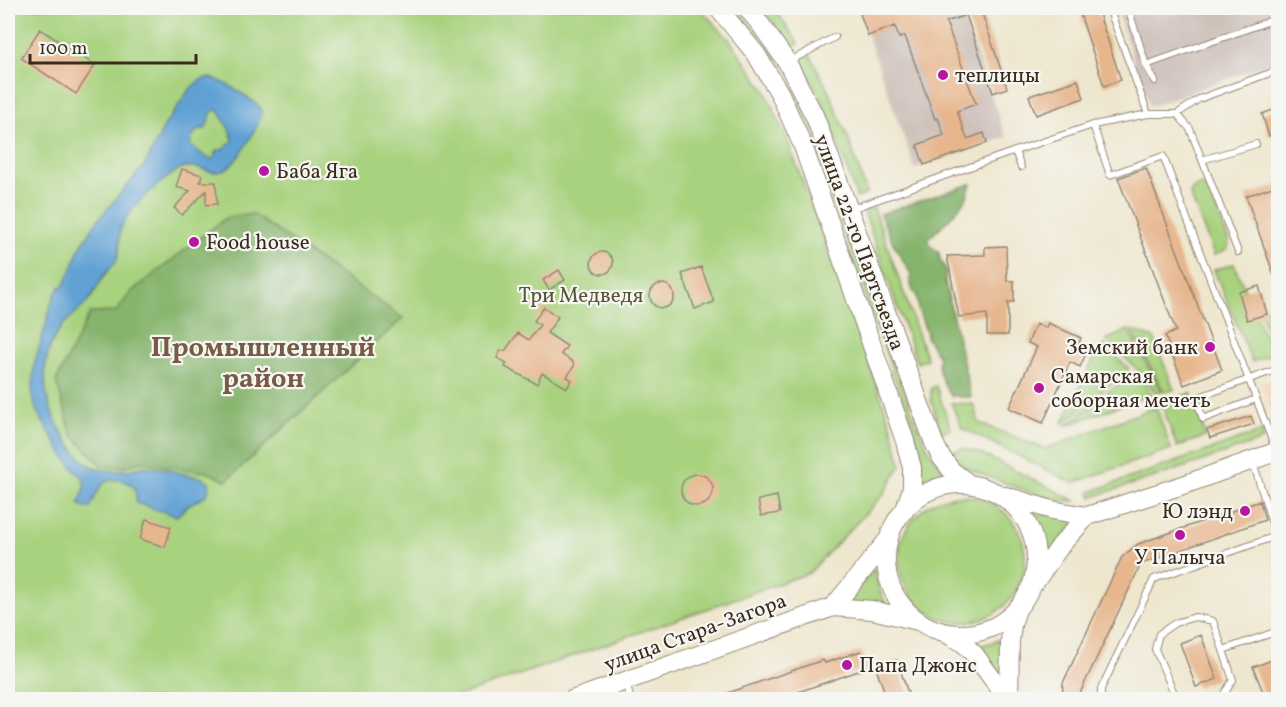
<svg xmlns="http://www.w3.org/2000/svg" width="1286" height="707" font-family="Vollkorn,serif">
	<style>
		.built { fill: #f1d5bd }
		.industrial { fill: #cec1ba }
		.green { fill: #a8d27e; stroke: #727e4e; stroke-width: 1.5 }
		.forest { fill: #86b46d; stroke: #606f46; stroke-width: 1.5 }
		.water { fill: #61a1d4; stroke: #4e6679; stroke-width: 1.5; fill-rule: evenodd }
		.building { fill: #e7b68d }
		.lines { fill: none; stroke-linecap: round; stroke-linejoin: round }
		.lane-casing { stroke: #948876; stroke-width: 8 }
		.secondary-casing { stroke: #948876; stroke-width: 20 }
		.lane { stroke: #fff; stroke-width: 6 }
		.secondary { stroke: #fff; stroke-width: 18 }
		.poi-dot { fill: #b5179e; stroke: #f6f6f2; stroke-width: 2 }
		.labels { text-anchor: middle; stroke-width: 4.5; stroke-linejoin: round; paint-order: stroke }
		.poi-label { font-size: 21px; fill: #3b2a1e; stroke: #f6f6f2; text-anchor: start }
		.street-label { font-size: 21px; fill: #3b2a1e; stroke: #f6f6f2 }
		.park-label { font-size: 21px; fill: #565436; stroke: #f6f6f2 }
		.district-label { font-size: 27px; font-weight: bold; fill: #775b45; stroke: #f6f6f2 }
	</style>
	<rect width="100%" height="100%" fill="#f6f6f2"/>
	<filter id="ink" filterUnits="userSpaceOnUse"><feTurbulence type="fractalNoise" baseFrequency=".0167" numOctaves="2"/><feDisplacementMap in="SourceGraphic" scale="12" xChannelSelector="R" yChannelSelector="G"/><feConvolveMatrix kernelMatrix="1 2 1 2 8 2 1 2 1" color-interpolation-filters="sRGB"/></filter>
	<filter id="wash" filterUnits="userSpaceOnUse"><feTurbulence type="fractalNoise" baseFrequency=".008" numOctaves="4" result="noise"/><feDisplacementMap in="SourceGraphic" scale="24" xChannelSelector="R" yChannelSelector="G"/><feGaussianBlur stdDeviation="1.35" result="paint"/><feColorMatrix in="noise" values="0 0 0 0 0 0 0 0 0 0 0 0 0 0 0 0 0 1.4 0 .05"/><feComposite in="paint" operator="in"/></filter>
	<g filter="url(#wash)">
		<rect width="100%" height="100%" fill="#eee6cd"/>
		<path class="built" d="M1278 378V414L1273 416 1261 384Z"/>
		<path class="industrial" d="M858 8H988L963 17 1006 137 915 169Z
			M1116 8H1278V60L1150 107Z"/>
		<path class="green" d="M8 8H699L729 39 765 90 787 139 891 425 901 465 883 495 809 573 450 699H8Z
			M727 8H736L756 31 775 56 812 128 915 420 927 447 946 476H938L922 483V464L920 449 806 131 785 85Z
			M760 8H774L799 44 790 47 772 21Z
			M809 53 829 92 849 140 867 194 857 198 838 143 821 98 799 58Z
			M1198 185 1207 187 1229 242C1229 251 1222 252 1214 255L1190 194 1192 190Z
			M874 208 927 359 917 363 864 211Z
			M1234 264 1272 354 1252 362 1214 270Z
			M1278 305V355L1276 356 1260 311Z
			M1128 330 1162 392 1155 393 1146 378 1106 340Z
			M1131 330 1154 338 1174 390 1164 392Z
			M1105 345 1129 369 1062 424 1098 350Z
			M1133 373 1146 385 1151 394 1065 426Z
			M936 386 951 429 941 433 931 400V388Z
			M1191 393 1206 436 1177 447 1161 403Z
			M951 403 973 404 979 423 1045 449 1156 407 1171 449 1073 483 962 428Z
			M1263 431V440L1170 472 1092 497 1090 492Z
			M963 448 982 454 1076 501H1063L1037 495 984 475 969 469 958 461 951 452Z
			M899 559a63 63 0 1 1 126 0a63 63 0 1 1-126 0Z
			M1033 513 1078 520 1048 553 1040 526Z
			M874 569 879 589 887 607 844 604Z
			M999 640 1004 679 980 646Z"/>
		<path class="forest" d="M971 184 966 199 949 219 928 239 930 245 939 253 940 260 946 270 945 282 971 397H960L954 395 952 397C945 385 935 371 939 357L926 337 927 334 918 309 917 296 913 291 910 281 911 274 893 243 880 214Z
			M253 214 403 318 226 481 210 473 141 462 122 467 102 466 72 435 56 381 90 313 116 312 131 292 227 217Z"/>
		<path class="water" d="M206 78C210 78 211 78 215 79 224 82 261 103 262 112 262 120 241 154 236 160 213 186 204 161 182 168 178 169 174 173 171 175 154 187 129 208 121 228 117 238 123 250 115 263 111 268 106 272 103 277 98 284 95 293 89 300 82 309 71 316 63 325 36 358 42 402 64 435 81 463 91 474 126 470 132 470 137 467 143 467 158 466 174 471 188 475 196 477 203 476 209 482 210 498 203 497 192 503 186 505 182 512 177 516L136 503C136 502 136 493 136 493 133 479 111 476 102 485 97 491 94 501 90 508H85L79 504 85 487 83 477 76 472 62 453 36 410 32 394 34 366 36 358 46 325 50 308 55 294 60 287H63L73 267 78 251 96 222 145 165 165 125 189 90 200 80ZM215 110 219 111C223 122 232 129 233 141L222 150H217L215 157 211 159C202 157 200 150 191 147 189 140 194 133 199 129H205L210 119 211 113Z"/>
		<g id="blocks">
			<path class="building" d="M858 8H888L890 14 908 8H983L984 9 981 10 1007 88 993 93 966 15 946 22 976 104 957 111 967 139 984 133 987 143 924 165 917 145 944 135 938 118 935 119 905 36 899 38 895 26 868 36Z
				M1078 8H1097L1121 80 1104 86Z
				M40 29 95 65 76 94 21 58Z
				M1078 80 1084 98 1036 115 1029 96Z
				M1278 108V133L1269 136 1262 114Z
				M1146 168 1222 370 1184 385 1165 336 1176 331 1118 178Z
				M182 169 202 175 200 182H216L217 204 206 205V191L182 215 174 208 190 191 176 187Z
				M1278 185V284H1277L1246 196Z
				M1006 246 1007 281H1014V302H1008V335H987V314L959 317 947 256 985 255V247Z
				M591 263a11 11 0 1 1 22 0a11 11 0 1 1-22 0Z
				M701 267 714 302 695 309 682 274Z
				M559 270 565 280 549 290 543 280Z
				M650 296a12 12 0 1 1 24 0a12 12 0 1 1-24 0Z
				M1259 286 1267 314 1247 320 1239 292Z
				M544 307 558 317 547 333 567 346 561 354 573 362 574 366 567 377 572 380 567 388 542 373 537 384 505 367 507 363 497 358 501 350 505 351 518 333 529 340 540 325 534 321Z
				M1048 323 1081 338 1079 343 1089 347 1080 367 1070 362 1043 423 1009 408 1037 347 1028 343 1036 324 1046 328Z
				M1251 416 1254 424 1210 438 1207 430Z
				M681 490a16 16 0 1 1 32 0a16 16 0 1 1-32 0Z
				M777 496 780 513 761 516 758 500Z
				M1260 501 1265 520 1141 564 1080 693 1081 699H1062L1063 683 1122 557 1138 544Z
				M146 519 171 527 165 547 140 539Z
				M1201 635 1217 679 1196 687 1180 643Z
				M861 651 867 668 778 699H714L713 698 823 660 825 663Z
				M1275 659 1278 669V699H1266L1253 667Z
				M897 660 910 699H887L876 668Z"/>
		</g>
	</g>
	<g filter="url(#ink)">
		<use href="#blocks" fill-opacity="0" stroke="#948876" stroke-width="1.5"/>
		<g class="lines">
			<defs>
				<path id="lane" d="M1109 8 1148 114
					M1128 8 1146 65 1155 81
					M788 62 835 37
					M1146 65 1278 18
					M1177 114 1190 129 1238 252
					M1093 125 1110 175 1163 156 1275 448
					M1015 151 1021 167
					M1202 160 1256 144
					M851 209 1015 151 1093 125 1148 114H1177L1199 99 1278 70
					M1256 399 1203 419 1196 398 1278 369
					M626 684 631 700
					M1101 700V689L1154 579 1276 536 1253 462
					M1177 700 1155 649 1159 634 1175 623 1195 617 1213 621 1223 650
					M1215 700 1222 697 1233 680 1223 650 1278 631"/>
				<path id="secondary" d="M718 8 756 54 780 94 803 146 905 441 912 468V488L905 510
					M747 8 761 25 787 62 815 117 934 443 941 457 952 471 969 484
					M886 559a75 75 0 1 1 150 0a75 75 0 1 1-150 0Z
					M1006 496 1052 510 1087 516 1186 484 1278 451
					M1035 582 1061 545 1087 516
					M833 607 887 541
					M947 634 963 643 975 655 1008 700
					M572 700 833 607 872 610 918 621
					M1009 700 1010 641 1012 625 1017 609"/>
			</defs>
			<use href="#lane" class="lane-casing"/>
			<use href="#secondary" class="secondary-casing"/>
			<use href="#lane" class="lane"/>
			<use href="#secondary" class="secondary"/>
		</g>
	</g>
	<g class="poi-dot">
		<circle cx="943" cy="75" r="6"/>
		<circle cx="264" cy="171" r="6"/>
		<circle cx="194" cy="242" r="6"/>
		<circle cx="1210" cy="347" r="6"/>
		<circle cx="1039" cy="388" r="6"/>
		<circle cx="1245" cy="511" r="6"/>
		<circle cx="1180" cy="535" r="6"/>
		<circle cx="847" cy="665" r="6"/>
	</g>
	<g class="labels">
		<g class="poi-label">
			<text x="955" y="82">теплицы</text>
			<text x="276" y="178">Баба Яга</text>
			<text x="206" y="249">Food house</text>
			<text x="1198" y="354" text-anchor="end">Земский банк</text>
			<text x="1051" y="383">Самарская<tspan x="1051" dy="24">соборная мечеть</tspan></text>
			<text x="1233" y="518" text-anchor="end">Ю лэнд</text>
			<text x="1180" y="564" text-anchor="middle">У Палыча</text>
			<text x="859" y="672">Папа Джонс</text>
		</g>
		<g class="street-label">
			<text transform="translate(860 242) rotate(70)" y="7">улица 22-го Партсъезда</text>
			<text transform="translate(695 632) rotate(-20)" y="7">улица Стара-Загора</text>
		</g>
		<g class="park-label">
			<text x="581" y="302">Три Медведя</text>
		</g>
		<g class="district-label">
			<text x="263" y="356">Промышленный<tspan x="263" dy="31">район</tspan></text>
		</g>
	</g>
	<rect width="1286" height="707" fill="none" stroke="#f6f6f2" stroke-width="30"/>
	<path d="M30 54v9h166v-9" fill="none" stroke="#3b2a1e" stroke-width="3"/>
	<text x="39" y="54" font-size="18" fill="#3b2a1e" stroke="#f6f6f2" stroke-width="4.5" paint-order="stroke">100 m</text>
</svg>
